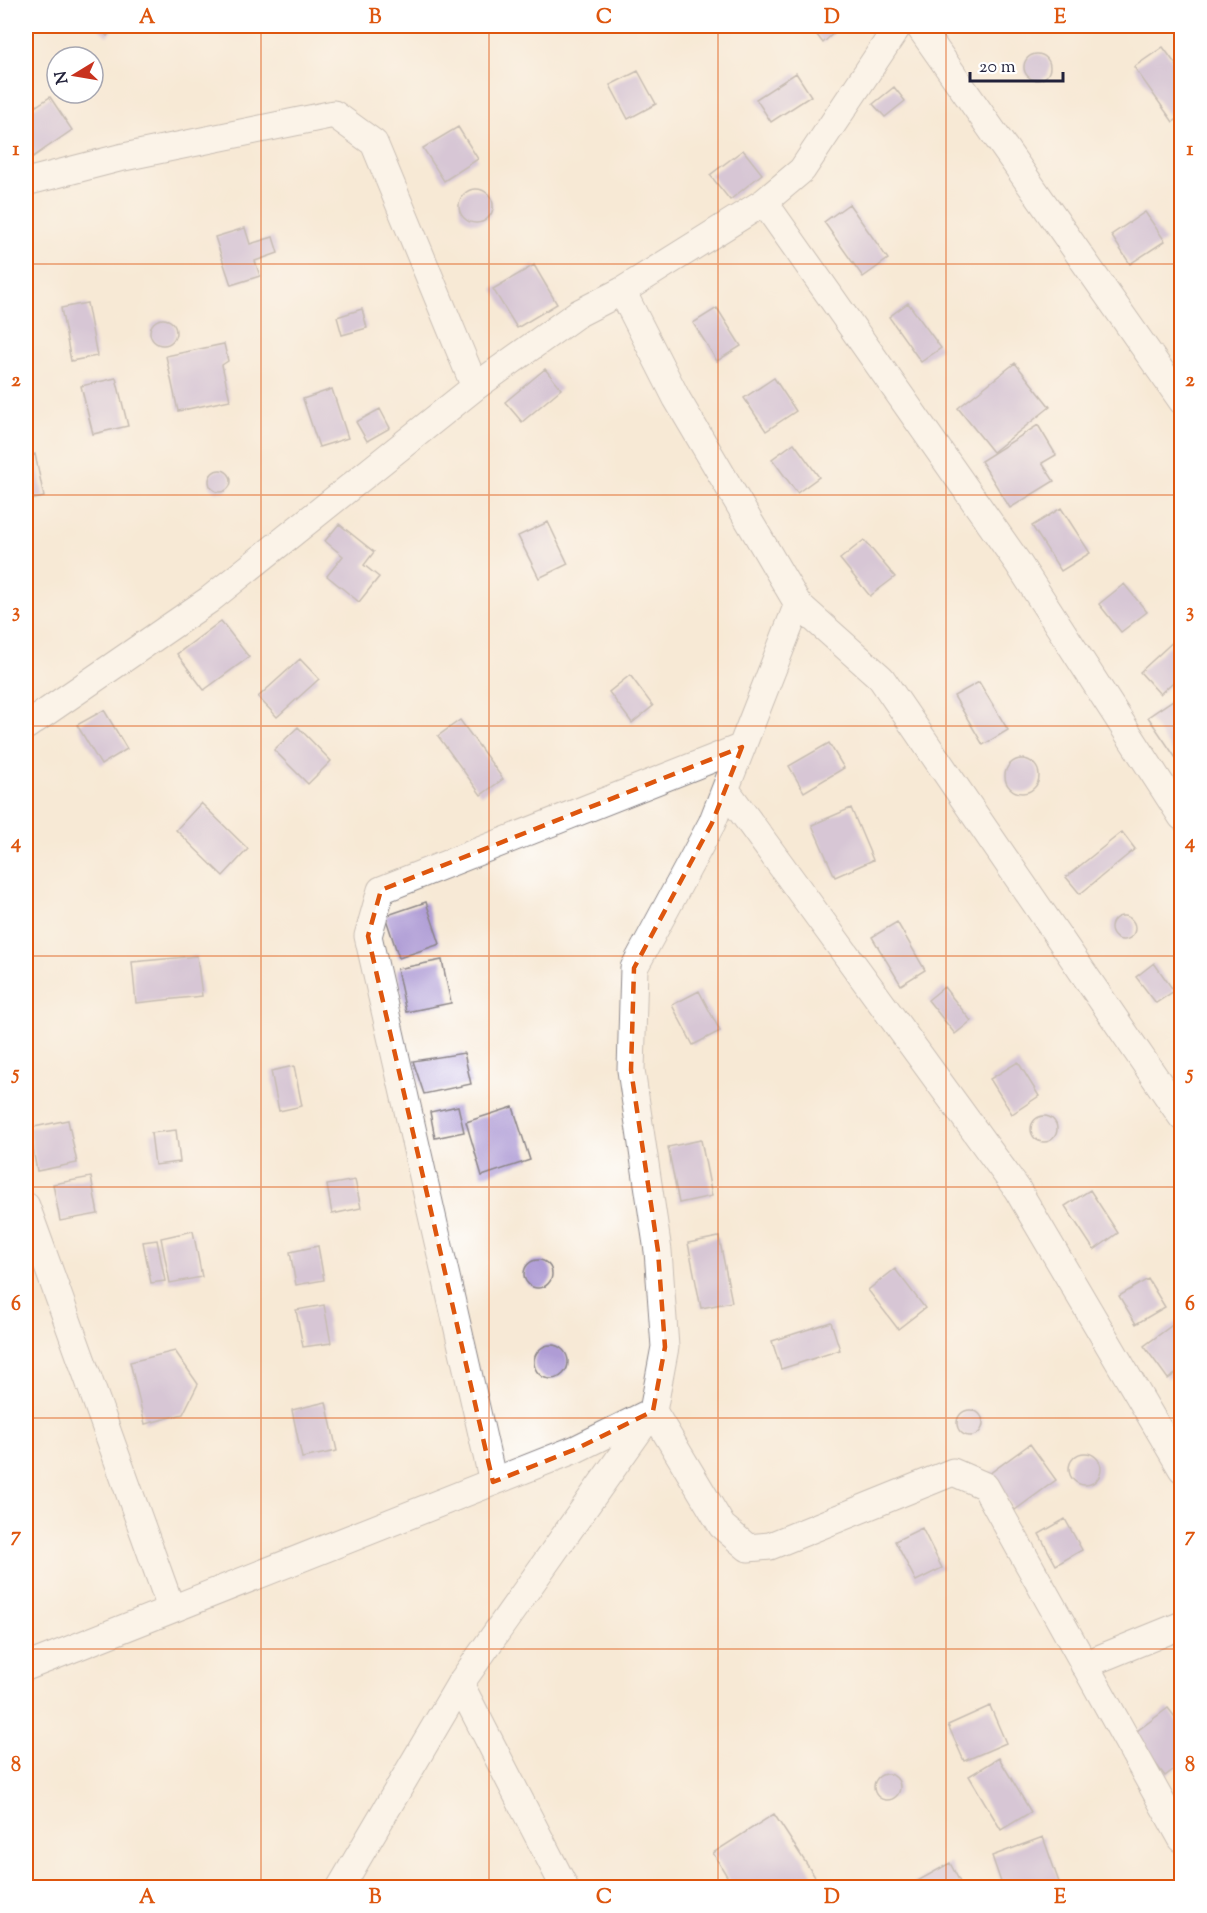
<svg xmlns="http://www.w3.org/2000/svg" width="1207" height="1913" font-family="'Sorts Mill Goudy',serif">
	<style>
		.building { fill: #af9cd5 }
		.lines { fill: none; stroke-linecap: round; stroke-linejoin: round }
		.street-casing { stroke: #8c8688; stroke-width: 29 }
		.street { stroke: #fff; stroke-width: 27 }
		.marked { fill: none; stroke: #de560e; stroke-width: 4.5; stroke-dasharray: 12 8; stroke-linejoin: round }
		.grid { fill: none; stroke: #de560e; stroke-width: 1.5; stroke-opacity: 0.55 }
		.neatline { fill: none; stroke: #de560e; stroke-width: 2 }
		.grid-label { font-size: 20px; text-anchor: middle; font-weight: bold; fill: #de560e }
	</style>
	<rect width="100%" height="100%" fill="#fff"/>
	<filter id="ink" filterUnits="userSpaceOnUse"><feTurbulence type="fractalNoise" baseFrequency=".0167" numOctaves="2"/><feDisplacementMap in="SourceGraphic" scale="12" xChannelSelector="R" yChannelSelector="G"/><feConvolveMatrix kernelMatrix="1 2 1 2 8 2 1 2 1" color-interpolation-filters="sRGB"/></filter>
	<filter id="wash" filterUnits="userSpaceOnUse"><feTurbulence type="fractalNoise" baseFrequency=".008" numOctaves="4" result="noise"/><feDisplacementMap in="SourceGraphic" scale="24" xChannelSelector="R" yChannelSelector="G"/><feGaussianBlur stdDeviation="1.35" result="paint"/><feColorMatrix in="noise" values="0 0 0 0 0 0 0 0 0 0 0 0 0 0 0 0 0 1.4 0 .05"/><feComposite in="paint" operator="in"/></filter>
	<g filter="url(#wash)">
		<rect width="100%" height="100%" fill="#f7e9d6"/>
		<g id="blocks">
			<path class="building" d="M96 26H116L107 36Z
				M810 26H835L838 29 823 43Z
				M1163 47 1182 73V116L1173 122 1134 67Z
				M1024 67a13 13 0 1 1 26 0a13 13 0 1 1-26 0Z
				M638 71 656 104 628 119 610 85Z
				M796 73 811 96 771 122 756 99Z
				M894 87 905 101 885 117 873 104Z
				M50 97 72 130 30 159 26 153V113Z
				M458 127 478 159 444 181 423 148Z
				M743 150 762 174 730 200 710 175Z
				M459 206a17 17 0 1 1 34 0a17 17 0 1 1-34 0Z
				M849 204 888 259 863 277 824 222Z
				M1145 212 1165 241 1130 264 1111 235Z
				M245 228 250 244 273 237 278 253 255 261 260 276 231 285 215 237Z
				M534 265 557 304 517 328 493 289Z
				M87 303 97 356 71 361 61 308Z
				M908 303 941 348 921 362 889 317Z
				M717 308 741 346 717 361 693 323Z
				M362 309 367 328 342 335 337 317Z
				M150 332a13 13 0 1 1 26 0a13 13 0 1 1-26 0Z
				M224 344 228 361 222 365 230 400 178 411 166 356Z
				M1015 363 1050 407 993 452 958 408Z
				M545 369 561 389 522 422 505 402Z
				M116 378 128 426 93 434 81 386Z
				M774 378 796 411 766 431 744 398Z
				M332 389 348 438 319 447 303 399Z
				M380 409 390 428 367 441 356 422Z
				M1038 425 1056 455 1042 463 1054 481 1010 508 981 461Z
				M794 443 819 477 797 493 772 459Z
				M35 454 44 497 26 501V457Z
				M209 481a11 11 0 1 1 22 0a11 11 0 1 1-22 0Z
				M1061 508 1090 553 1061 571 1032 526Z
				M548 522 568 564 539 578 518 536Z
				M339 524 374 552 364 565 379 577 359 602 327 576 343 556 325 541Z
				M864 540 895 577 870 596 840 559Z
				M1124 584 1147 612 1121 632 1099 604Z
				M221 621 249 657 204 690 177 654Z
				M1177 638 1182 643V674L1160 694 1140 672Z
				M300 659 319 679 277 717 258 697Z
				M630 675 653 706 632 723 609 692Z
				M979 682 1008 730 983 745 954 696Z
				M1182 694V767L1148 717Z
				M104 710 127 749 101 765 77 725Z
				M460 720 503 779 481 795 438 736Z
				M298 727 331 761 308 784 274 750Z
				M829 743 844 768 804 792 789 766Z
				M1005 776a17 17 0 1 1 34 0a17 17 0 1 1-34 0Z
				M201 803 248 849 223 876 176 830Z
				M851 808 873 860 835 877 812 825Z
				M1122 832 1135 849 1080 894 1066 877Z
				M426 902 440 944 399 958 385 916Z
				M1111 928a12 12 0 1 1 24 0a12 12 0 1 1-24 0Z
				M897 922 925 970 901 985 872 937Z
				M197 956 202 996 136 1003 132 962Z
				M442 960 451 1003 406 1012 397 969Z
				M1154 963 1174 991 1156 1003 1136 977Z
				M944 987 971 1021 955 1034 928 1000Z
				M699 991 720 1031 693 1045 672 1005Z
				M464 1053 471 1084 424 1094 413 1061Z
				M1018 1062 1039 1096 1012 1114 990 1079Z
				M294 1066 302 1106 279 1111 271 1071Z
				M458 1106 464 1132 435 1138 430 1112Z
				M513 1107 530 1160 482 1176 466 1122Z
				M1031 1129a13 13 0 1 1 26 0a13 13 0 1 1-26 0Z
				M68 1120 77 1163 37 1171 29 1128Z
				M176 1130 180 1162 155 1165 151 1133Z
				M701 1140 712 1196 679 1203 668 1147Z
				M91 1177 98 1214 60 1221 53 1184Z
				M355 1180 361 1208 332 1214 327 1185Z
				M1090 1190 1118 1233 1094 1250 1065 1206Z
				M193 1231 202 1277 170 1283 161 1238Z
				M719 1237 732 1302 701 1308 688 1243Z
				M157 1240 165 1281 151 1283 143 1242Z
				M318 1246 324 1280 296 1285 290 1252Z
				M524 1274a14 14 0 1 1 28 0a14 14 0 1 1-28 0Z
				M895 1269 925 1308 898 1329 868 1290Z
				M1148 1279 1165 1307 1136 1324 1119 1296Z
				M324 1305 331 1343 303 1347 296 1310Z
				M1182 1318V1369L1168 1379 1144 1346Z
				M831 1322 840 1350 781 1369 772 1341Z
				M534 1362a17 17 0 1 1 34 0a17 17 0 1 1-34 0Z
				M175 1351 198 1384 183 1414 145 1424 130 1362Z
				M326 1402 337 1451 302 1458 292 1410Z
				M957 1423a13 13 0 1 1 26 0a13 13 0 1 1-26 0Z
				M1030 1444 1056 1480 1015 1510 989 1474Z
				M1069 1469a16 16 0 1 1 32 0a16 16 0 1 1-32 0Z
				M1065 1519 1082 1550 1056 1565 1039 1534Z
				M922 1528 942 1568 916 1581 895 1541Z
				M990 1706 1006 1743 964 1761 948 1725Z
				M1168 1708 1182 1726V1763L1165 1776 1133 1734Z
				M999 1758 1031 1812 1001 1830 969 1776Z
				M874 1787a13 13 0 1 1 26 0a13 13 0 1 1-26 0Z
				M774 1814 819 1883 812 1888H734L713 1853Z
				M1043 1837 1061 1888H1003L992 1856Z
				M950 1863 963 1888H905Z"/>
		</g>
	</g>
	<g filter="url(#ink)">
		<use href="#blocks" fill-opacity="0" stroke="#8c8688" stroke-width="1.5"/>
		<g class="lines">
			<defs>
				<path id="street" d="M919 26 1182 401
					M26 182 119 158 334 114 374 143 475 387
					M764 202 1018 563 1182 817
					M798 604 881 678 1182 1117
					M26 726 209 600 475 387 577 314 622 291 764 202 802 170 898 26
					M726 790 1017 1189 1182 1469
					M26 1206 171 1608
					M493 1482 368 936 381 890 742 747
					M1084 1665 1182 1625
					M26 1667 576 1449 653 1411 665 1347 658 1251 631 1070 634 968 712 823 798 604 677 399 622 291
					M460 1684 565 1888
					M340 1888 460 1684 653 1411 722 1526 748 1548 770 1546 953 1472 985 1486 1182 1839"/>
			</defs>
			<use href="#street" class="street-casing"/>
			<use href="#street" class="street"/>
		</g>
	</g>
	<path d="M0 0H1207V1913H0ZM742 747 712 823 634 968 631 1070 658 1251 665 1347 653 1411 576 1449 493 1482 368 936 381 890Z" fill="#f7e9d6" fill-opacity=".55" fill-rule="evenodd"/>
	<path class="marked" d="M742 747 712 823 634 968 631 1070 658 1251 665 1347 653 1411 576 1449 493 1482 368 936 381 890Z"/>
	<path class="grid" d="M261 26V1888M489 26V1888M718 26V1888M946 26V1888M26 264H1182M26 495H1182M26 726H1182M26 956H1182M26 1187H1182M26 1418H1182M26 1649H1182"/>
	<rect width="1207" height="1913" fill="none" stroke="#fff" stroke-width="66"/>
	<g transform="translate(75 75) rotate(259)"><circle r="28" fill="#ffffff" stroke="#a7a7b1" stroke-width="1.5"/>
	<path d="M0-4.5L10 22L0 15L-10 22Z" fill="#c8321e"/>
	<text y="-9" font-size="16" font-weight="bold" text-anchor="middle" fill="#22223b">N</text>
	</g>
	<path d="M970 72v9h93v-9" fill="none" stroke="#22223b" stroke-width="3"/>
	<text x="979" y="72" font-size="18" fill="#22223b" stroke="#ffffff" stroke-width="4.5" paint-order="stroke">20 m</text>
	<rect x="33" y="33" width="1141" height="1847" class="neatline"/>
	<g class="grid-label">
		<text x="147" y="23">A</text>
		<text x="375" y="23">B</text>
		<text x="604" y="23">C</text>
		<text x="832" y="23">D</text>
		<text x="1060" y="23">E</text>
		<text x="16" y="155">1</text>
		<text x="1190" y="155">1</text>
		<text x="16" y="386">2</text>
		<text x="1190" y="386">2</text>
		<text x="16" y="617">3</text>
		<text x="1190" y="617">3</text>
		<text x="16" y="848">4</text>
		<text x="1190" y="848">4</text>
		<text x="16" y="1079">5</text>
		<text x="1190" y="1079">5</text>
		<text x="16" y="1310">6</text>
		<text x="1190" y="1310">6</text>
		<text x="16" y="1541">7</text>
		<text x="1190" y="1541">7</text>
		<text x="16" y="1771">8</text>
		<text x="1190" y="1771">8</text>
		<text x="147" y="1903">A</text>
		<text x="375" y="1903">B</text>
		<text x="604" y="1903">C</text>
		<text x="832" y="1903">D</text>
		<text x="1060" y="1903">E</text>
	</g>
</svg>
